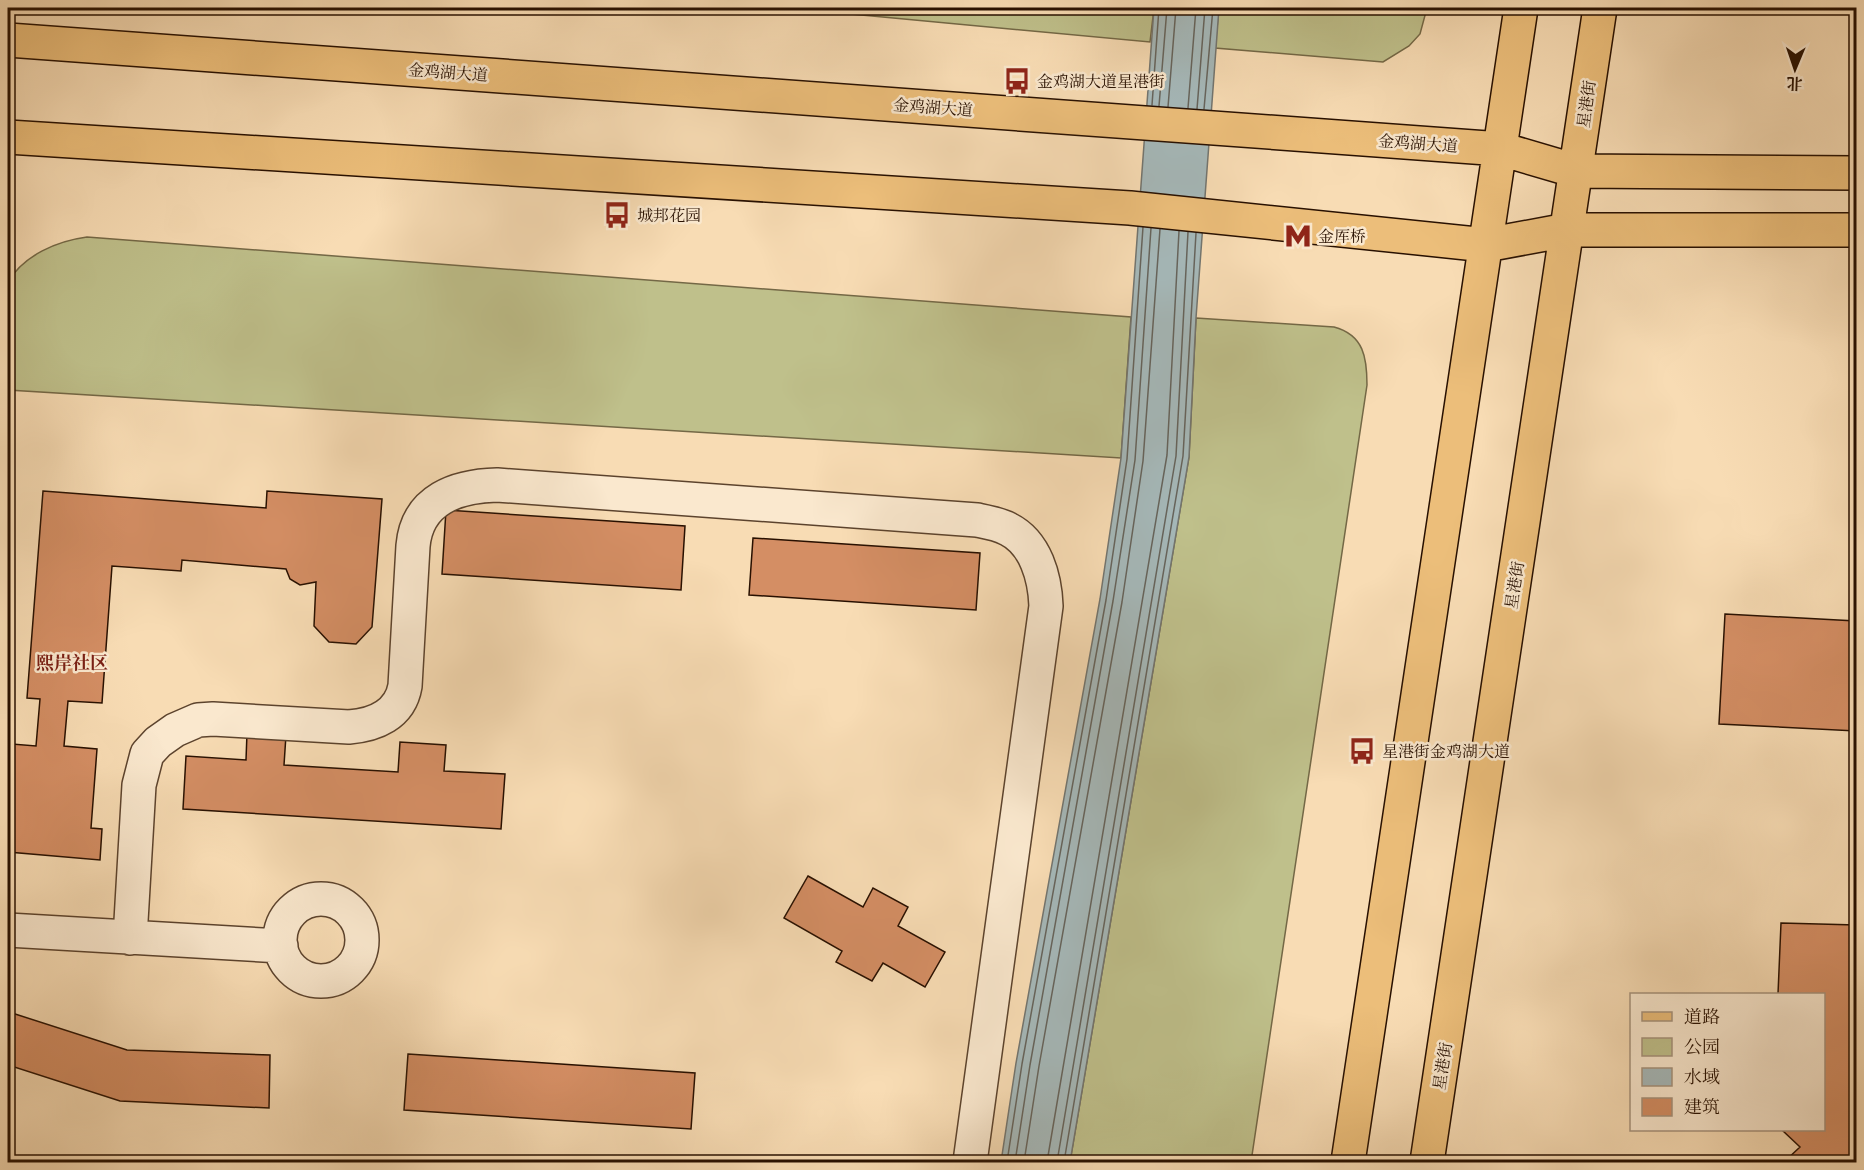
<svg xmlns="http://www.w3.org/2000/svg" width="1864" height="1170" font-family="'IM FELL English','Noto Serif SC',serif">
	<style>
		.green { fill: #bfc08b; stroke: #746846; stroke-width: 1.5 }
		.water { fill: #a5b8b9; stroke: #73756f; stroke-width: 1.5 }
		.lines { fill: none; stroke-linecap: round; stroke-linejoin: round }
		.shore { stroke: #66645c; stroke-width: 1.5 }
		.building { fill: #d48e64; stroke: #281000; stroke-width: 1.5 }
		.minor-casing { stroke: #5c432d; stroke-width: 36 }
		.primary-casing { stroke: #281000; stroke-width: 36 }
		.minor { stroke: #fae8ce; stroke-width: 33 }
		.primary { stroke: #ecbe7a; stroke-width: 33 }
		.labels { text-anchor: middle; stroke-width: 5; stroke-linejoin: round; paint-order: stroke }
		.street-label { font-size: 16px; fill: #281000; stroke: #fae8ce }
		.poi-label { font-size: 16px; fill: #281000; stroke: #fae8ce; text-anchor: start }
		.neighbourhood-label { font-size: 18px; font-weight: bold; fill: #7a1f14; stroke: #fae8ce }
	</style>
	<rect width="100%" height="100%" fill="#f8dcb4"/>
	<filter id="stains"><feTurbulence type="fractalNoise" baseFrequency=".00333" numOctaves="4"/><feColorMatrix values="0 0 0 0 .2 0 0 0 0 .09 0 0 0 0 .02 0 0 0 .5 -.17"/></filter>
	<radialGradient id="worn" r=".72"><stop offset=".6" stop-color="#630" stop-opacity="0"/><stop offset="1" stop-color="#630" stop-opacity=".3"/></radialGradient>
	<path class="green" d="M787 8H1154L1150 42Z
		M1219 8H1427L1420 34 1409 46 1383 62 1215 48Z
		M87 237 1131 317 1121 458 8 390V282C24 255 57 241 87 237Z
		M1196 318 1334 327C1364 335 1367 358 1367 385L1251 1162H1070L1189 457Z"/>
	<path class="water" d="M1154 8H1219L1196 318 1189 457 1070 1162H1001L1016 1063 1100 599 1121 458Z"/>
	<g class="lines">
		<path class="shore" d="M1152 105 1159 8
			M1159 106 1167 8
			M1168 107 1176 8
			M1188 108 1196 8
			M1197 109 1205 8
			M1204 109 1213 8
			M1007 1162 1022 1064 1106 600 1127 459 1143 227
			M1015 1162 1030 1065 1113 601 1135 460 1151 228
			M1024 1162 1039 1066 1122 602 1143 461 1160 229
			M1047 1162 1167 455 1179 231
			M1057 1162 1176 456 1188 232
			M1064 1162 1183 456 1196 233"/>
	</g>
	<path class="building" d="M43 491 266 508 267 491 382 499 372 627 356 644 329 642 314 626 316 582 300 585 290 579 286 569 182 560 181 571 112 566 102 703 68 701 64 746 97 749 91 828 102 829 100 860 8 852V798L12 744 36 746 40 699 27 698Z
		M446 510 685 526 681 590 442 574Z
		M753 538 980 553 976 610 749 595Z
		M1725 614 1856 621V731L1719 724Z
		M247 733 286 735 284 765 398 772 400 742 446 745 444 771 505 774 501 829 183 809 186 756 246 760Z
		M808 876 863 907 873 888 908 907 898 926 945 952 925 987 883 963 872 981 836 962 842 951 784 918Z
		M1781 923 1856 925V1162H1784L1800 1147 1782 1130H1824V994H1778Z
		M12 1013 127 1050 270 1055 269 1108 120 1101 8 1065V1026Z
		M408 1054 695 1073 691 1129 404 1110Z"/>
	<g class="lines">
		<defs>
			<path id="minor" d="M280 940a41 41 0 1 1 82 0a41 41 0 1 1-82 0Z
				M8 930 281 946
				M130 938 139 785 147 754 158 742 175 730 198 720 213 719 349 727C375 725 400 715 405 686L413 546C417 499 457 486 497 485L977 520C987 522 999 524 1008 529 1036 543 1045 578 1046 606L970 1162"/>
			<path id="primary" d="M8 40 1501 149 1576 171 1856 173
				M8 137 1130 208 1486 245 1567 230H1856
				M1348 1162 1521 8
				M1427 1162 1600 8"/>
		</defs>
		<use href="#minor" class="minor-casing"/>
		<use href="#primary" class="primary-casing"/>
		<use href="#minor" class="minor"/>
		<use href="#primary" class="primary"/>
	</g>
	<defs>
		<symbol id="bus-bare" viewBox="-9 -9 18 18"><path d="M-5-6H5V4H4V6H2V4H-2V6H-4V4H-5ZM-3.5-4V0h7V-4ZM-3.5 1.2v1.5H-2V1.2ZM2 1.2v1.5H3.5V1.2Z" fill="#8f2418" stroke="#fae8ce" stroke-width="2.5" paint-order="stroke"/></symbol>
		<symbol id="metro-bare" viewBox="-9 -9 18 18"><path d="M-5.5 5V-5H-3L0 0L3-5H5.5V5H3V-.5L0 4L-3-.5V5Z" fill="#8f2418" stroke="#fae8ce" stroke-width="2.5" paint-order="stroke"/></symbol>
	</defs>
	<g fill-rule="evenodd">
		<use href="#bus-bare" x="998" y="62" width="38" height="38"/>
		<use href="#bus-bare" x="598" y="196" width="38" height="38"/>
		<use href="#metro-bare" x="1279" y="217" width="38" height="38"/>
		<use href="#bus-bare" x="1343" y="732" width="38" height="38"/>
	</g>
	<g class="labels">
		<g class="street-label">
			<text transform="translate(448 72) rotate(4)" y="6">金鸡湖大道</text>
			<text transform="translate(1586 104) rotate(-82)" y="6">星港街</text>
			<text transform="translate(933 107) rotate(4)" y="6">金鸡湖大道</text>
			<text transform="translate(1418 143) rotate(4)" y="6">金鸡湖大道</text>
			<text transform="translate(1514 585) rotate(-81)" y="6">星港街</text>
			<text transform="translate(1442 1066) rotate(-81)" y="6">星港街</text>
		</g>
		<g class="poi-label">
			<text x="1037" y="87">金鸡湖大道星港街</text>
			<text x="637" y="221">城邦花园</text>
			<text x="1318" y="242">金厍桥</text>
			<text x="1382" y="757">星港街金鸡湖大道</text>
		</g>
		<g class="neighbourhood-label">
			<text x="72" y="669">熙岸社区</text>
		</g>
	</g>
	<rect width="1864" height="1170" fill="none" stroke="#f8dcb4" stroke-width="30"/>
	<rect x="9" y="9" width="1846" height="1152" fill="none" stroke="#281000" stroke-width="3"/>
	<rect x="15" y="15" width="1834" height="1140" fill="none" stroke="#281000" stroke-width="1.5"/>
	<rect x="1630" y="993" width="195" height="138" fill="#fae8ce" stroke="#a6927c" stroke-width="1.5"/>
	<rect x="1642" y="1012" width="30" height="9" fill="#ecbe7a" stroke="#a6927c" stroke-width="1.5"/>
	<text x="1684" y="1023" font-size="18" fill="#281000">道路</text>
	<rect x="1642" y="1038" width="30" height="18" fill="#bfc08b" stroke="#a6927c" stroke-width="1.5"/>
	<text x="1684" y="1053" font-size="18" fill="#281000">公园</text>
	<rect x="1642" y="1068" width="30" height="18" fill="#a5b8b9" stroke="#a6927c" stroke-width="1.5"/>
	<text x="1684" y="1083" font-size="18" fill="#281000">水域</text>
	<rect x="1642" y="1098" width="30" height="18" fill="#d48e64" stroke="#a6927c" stroke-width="1.5"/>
	<text x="1684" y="1113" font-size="18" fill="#281000">建筑</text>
	<g transform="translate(1795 69) rotate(182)" stroke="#fae8ce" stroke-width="4.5" paint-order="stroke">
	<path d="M0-4.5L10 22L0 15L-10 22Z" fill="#281000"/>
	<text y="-9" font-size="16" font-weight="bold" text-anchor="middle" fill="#281000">北</text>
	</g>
	<rect width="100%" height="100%" filter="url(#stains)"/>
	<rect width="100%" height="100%" fill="url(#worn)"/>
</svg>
